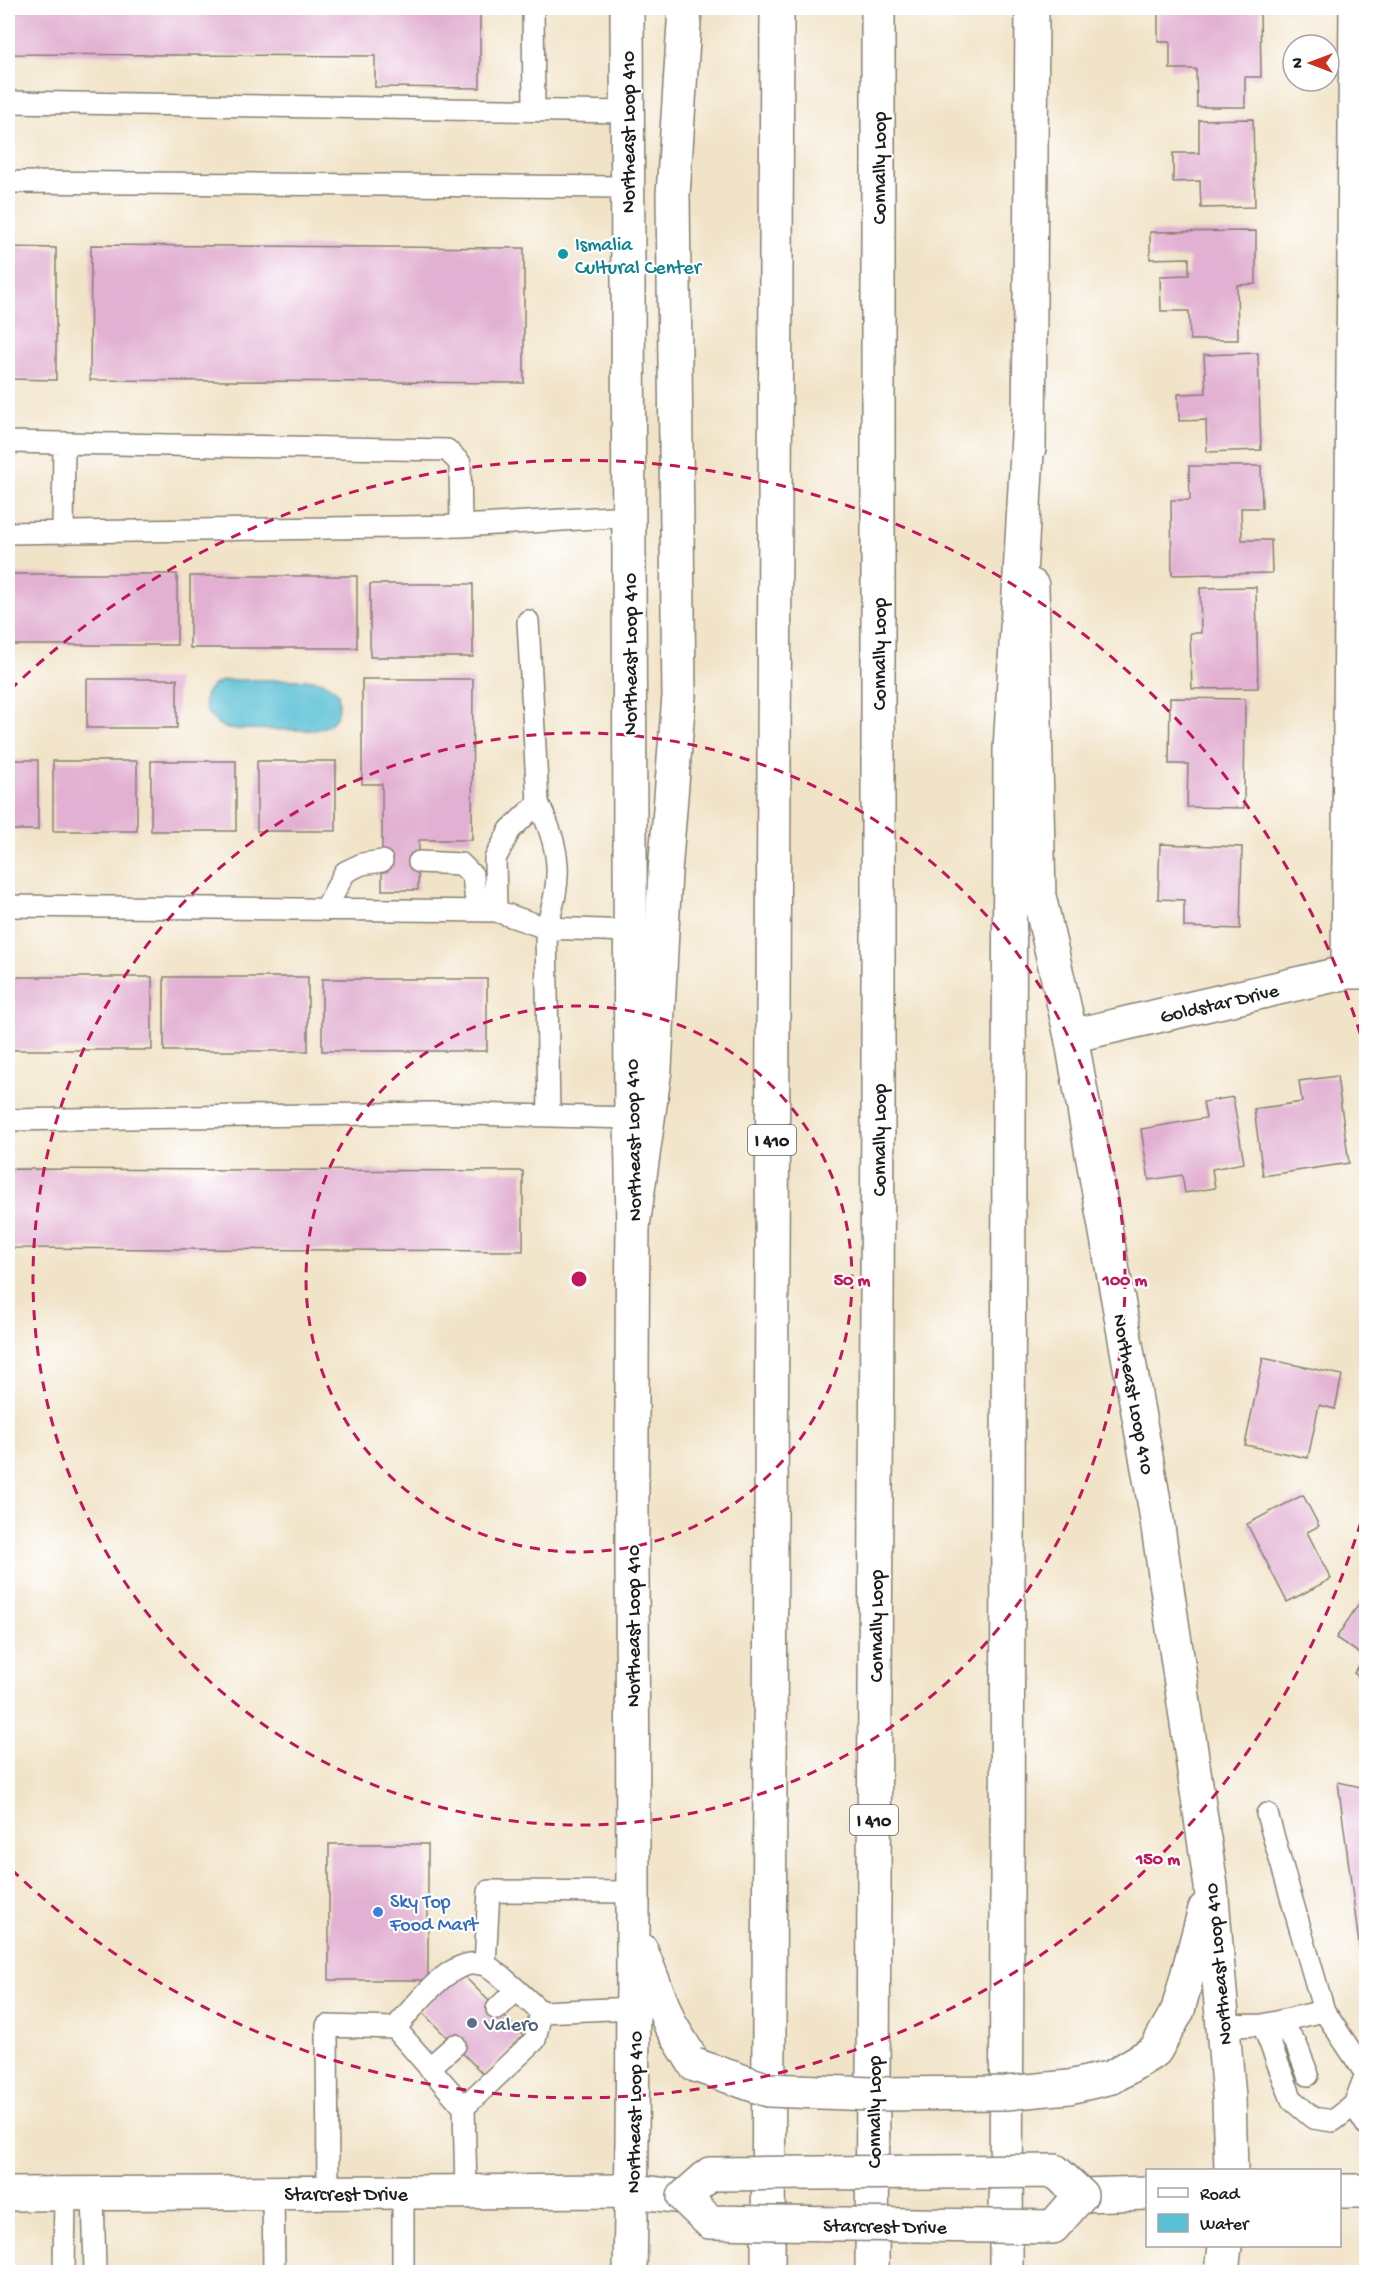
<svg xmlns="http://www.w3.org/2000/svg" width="1374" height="2280" font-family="'Gochi Hand',sans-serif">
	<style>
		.water { fill: #58c0d5; stroke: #3a6e78; stroke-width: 1.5 }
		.building { fill: #e2b0d2 }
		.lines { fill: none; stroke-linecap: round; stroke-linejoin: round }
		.service-casing { stroke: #868072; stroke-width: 24 }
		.minor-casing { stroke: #868072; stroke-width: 36 }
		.tertiary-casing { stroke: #868072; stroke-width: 36 }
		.secondary-casing { stroke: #868072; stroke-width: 36 }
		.motorway-casing { stroke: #868072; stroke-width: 36 }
		.service { stroke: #fff; stroke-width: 21 }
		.minor { stroke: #fff; stroke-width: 33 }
		.tertiary { stroke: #fff; stroke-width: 33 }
		.secondary { stroke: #fff; stroke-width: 33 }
		.motorway { stroke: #fff; stroke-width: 33 }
		.tertiary-bridge-casing { stroke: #868072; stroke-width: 36; stroke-linecap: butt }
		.secondary-bridge-casing { stroke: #868072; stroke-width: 36; stroke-linecap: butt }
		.tertiary-bridge { stroke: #fff; stroke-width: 33 }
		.secondary-bridge { stroke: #fff; stroke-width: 33 }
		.ring { fill: none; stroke: #c2185b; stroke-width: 3; stroke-dasharray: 10 8 }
		.culture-dot { fill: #0f9aa8; stroke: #fff; stroke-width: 2 }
		.shop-dot { fill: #3f7fe0; stroke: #fff; stroke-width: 2 }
		.service-dot { fill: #5c6f8a; stroke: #fff; stroke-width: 2 }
		.labels { text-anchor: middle; stroke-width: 4.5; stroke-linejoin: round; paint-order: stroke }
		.shield { fill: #fff; stroke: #606060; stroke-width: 1.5 }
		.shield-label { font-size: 18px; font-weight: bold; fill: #1c1c1c }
		.street-label { font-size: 20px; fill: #1c1c1c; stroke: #fff }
		.culture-label { font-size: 20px; fill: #0d838f; stroke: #fff; text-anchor: start }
		.shop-label { font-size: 20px; fill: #366cbe; stroke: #fff; text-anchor: start }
		.service-label { font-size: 20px; fill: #4e5e75; stroke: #fff; text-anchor: start }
		.centre { fill: #c2185b; stroke: #fff; stroke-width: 3 }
		.ring-label { font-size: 18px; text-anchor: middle; font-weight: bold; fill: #c2185b; stroke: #fff; stroke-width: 4.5; stroke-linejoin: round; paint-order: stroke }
	</style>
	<rect width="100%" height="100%" fill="#fff"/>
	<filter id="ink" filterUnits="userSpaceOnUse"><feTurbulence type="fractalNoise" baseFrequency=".0167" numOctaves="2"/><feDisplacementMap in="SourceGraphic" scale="12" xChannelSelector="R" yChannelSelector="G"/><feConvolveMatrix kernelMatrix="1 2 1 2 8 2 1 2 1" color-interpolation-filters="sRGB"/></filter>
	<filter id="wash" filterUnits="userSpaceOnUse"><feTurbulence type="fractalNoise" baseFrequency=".008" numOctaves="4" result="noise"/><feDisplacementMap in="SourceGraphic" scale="24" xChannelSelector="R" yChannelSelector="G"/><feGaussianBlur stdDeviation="1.35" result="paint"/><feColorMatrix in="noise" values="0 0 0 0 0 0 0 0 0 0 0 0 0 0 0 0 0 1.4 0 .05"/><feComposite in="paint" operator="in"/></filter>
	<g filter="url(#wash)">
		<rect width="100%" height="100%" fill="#f1e3c7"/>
		<path class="water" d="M225 680H315C325 683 331 685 338 693 341 715 337 725 314 730L228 729C202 719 193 690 225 680Z"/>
		<g id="blocks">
			<path class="building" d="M8 8H480V88L375 87V56L8 54Z
				M1158 8H1260L1261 77H1245V107H1197L1196 69H1170V42H1158Z
				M1253 119 1255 207 1201 208 1200 181 1173 182V153H1199V120Z
				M1256 231V284L1237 285 1238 340H1190L1189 311H1161L1160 276 1189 275V258L1150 259V232Z
				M91 245 524 248V383L90 380Z
				M8 247 56 248V380L8 379Z
				M1258 353 1261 450 1207 452 1206 420 1179 421 1178 394 1206 393 1204 355Z
				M1189 466H1261L1262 508H1241L1242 540H1271L1272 573 1172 575 1171 500H1190Z
				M8 574H177V645H8Z
				M190 576H357V648H190Z
				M370 584H473V657H370Z
				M1256 587 1258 688 1192 689 1190 633H1201L1200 588Z
				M87 679H177V728H87Z
				M362 679H473L472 840H419L418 890H382V784H362Z
				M1170 698 1245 699 1244 808 1187 807 1188 764H1169Z
				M8 760H38V830H8Z
				M53 761H137V831H53Z
				M151 761H236V831H151Z
				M257 761H336V831H257Z
				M1160 844 1242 847 1240 929 1184 927V900L1158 899Z
				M8 977H152V1050H8Z
				M164 977H308V1051H164Z
				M322 979H487V1051H322Z
				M1337 1076 1349 1163 1263 1176 1254 1109 1302 1102 1299 1081Z
				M1233 1097 1244 1163 1212 1169 1215 1188 1185 1193 1182 1175 1149 1180 1141 1129 1206 1118 1203 1102Z
				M8 1169 523 1171V1251L8 1248Z
				M1263 1358 1342 1375 1335 1409 1319 1405 1308 1458 1245 1445Z
				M1303 1495 1319 1526 1307 1532 1331 1579 1287 1602 1247 1524Z
				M1362 1599 1366 1602V1682L1354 1673 1365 1657 1336 1638Z
				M1338 1782 1366 1788V1990H1365Z
				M329 1844H428V1980H329Z
				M460 1972 523 2035 484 2075 421 2011Z"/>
		</g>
	</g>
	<g filter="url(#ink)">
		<use href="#blocks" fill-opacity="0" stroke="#868072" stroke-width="1.5"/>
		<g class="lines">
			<defs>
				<path id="service" d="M533 8 534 110
					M8 102 627 112
					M8 182 627 187
					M8 442 447 450 460 463 461 526
					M8 533 461 526 629 516
					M63 533 64 443
					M528 621 538 803C561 849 563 879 546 928L630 931
					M419 862 461 864 473 876 477 911
					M8 906 496 911 546 928 549 1116
					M325 910 345 872 362 864 382 861
					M496 911 495 859 510 830 538 803
					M8 1120 431 1113 631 1118
					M1267 1814 1324 2011 1366 2074
					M485 1965 489 1891 632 1892
					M497 2009 516 1990
					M541 2012 634 2008
					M1280 2022 1296 2044 1308 2075
					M1263 2025 1292 2100 1313 2118 1333 2121 1354 2105 1366 2074
					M1223 2026 1263 2025 1324 2011
					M395 2028C415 2007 451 1954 485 1965 493 1967 532 2004 541 2012L535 2040 464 2107
					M429 2068 455 2045
					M1354 2105 1366 2124
					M328 2192 327 2026 395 2028 464 2107 466 2192
					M403 2192V2272
					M93 2193 95 2272
					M273 2193 274 2272
					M64 2272 65 2193"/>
				<path id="minor" d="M1348 972 1356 8
					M1071 1036 1348 972H1366
					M1340 2191H1366"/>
				<path id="tertiary" d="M8 2194 632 2191 684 2197
					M1081 2195 1148 2193"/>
				<path id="secondary" d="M627 8 631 1118 633 1226C629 1575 637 1924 630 2272
					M1029 448 1032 8
					M1032 586 1039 896 1071 1036 1155 1507 1211 1886 1229 2098 1231 2170
					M641 1950 670 2024 695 2065
					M1069 2087 1112 2077 1155 2051 1178 2010 1205 1909
					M1222 2272 1225 2246"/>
				<path id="motorway" d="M633 1226 655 1069 665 872 679 696 673 195 685 8
					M768 2272 777 8
					M872 2272 878 1107V8
					M1006 2272 1010 750 1029 418"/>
			</defs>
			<use href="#service" class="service-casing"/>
			<use href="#minor" class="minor-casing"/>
			<use href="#tertiary" class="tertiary-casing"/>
			<use href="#secondary" class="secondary-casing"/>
			<use href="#motorway" class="motorway-casing"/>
			<use href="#service" class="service"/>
			<use href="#minor" class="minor"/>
			<use href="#tertiary" class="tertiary"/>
			<use href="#secondary" class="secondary"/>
			<use href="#motorway" class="motorway"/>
			<defs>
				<path id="tertiary-bridge" d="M1055 2171 1081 2195 1053 2227 710 2222 684 2197 710 2174Z"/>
				<path id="secondary-bridge" d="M695 2065 768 2090 873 2094 1006 2093 1069 2087"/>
			</defs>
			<use href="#tertiary-bridge" class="tertiary-bridge-casing"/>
			<use href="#secondary-bridge" class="secondary-bridge-casing"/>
			<use href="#tertiary-bridge" class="tertiary-bridge"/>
			<use href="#secondary-bridge" class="secondary-bridge"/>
		</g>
	</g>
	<g class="ring">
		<circle cx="579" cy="1279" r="273"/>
		<circle cx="579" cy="1279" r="546"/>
		<path d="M1366 1505A819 819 0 0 1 10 1868M10 690A819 819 0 0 1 1366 1053"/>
	</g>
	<circle class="culture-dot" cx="563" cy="254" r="6"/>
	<circle class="shop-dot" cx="378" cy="1912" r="6"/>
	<circle class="service-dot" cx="472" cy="2023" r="6"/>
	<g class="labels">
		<g class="shield">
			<rect x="748" y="1125" width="48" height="30" rx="4.5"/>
			<rect x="850" y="1805" width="48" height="30" rx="4.5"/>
		</g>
		<g class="shield-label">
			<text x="772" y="1146">I 410</text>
			<text x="874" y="1826">I 410</text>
		</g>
		<g class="street-label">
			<text transform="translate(627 132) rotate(-90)" y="7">Northeast Loop 410</text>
			<text transform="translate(878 168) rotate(-90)" y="7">Connally Loop</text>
			<text transform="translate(629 654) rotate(-90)" y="7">Northeast Loop 410</text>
			<text transform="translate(878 654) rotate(-90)" y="7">Connally Loop</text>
			<text transform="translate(1219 1002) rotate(-13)" y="7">Goldstar Drive</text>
			<text transform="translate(632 1140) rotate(-91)" y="7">Northeast Loop 410</text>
			<text transform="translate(878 1140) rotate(-90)" y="7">Connally Loop</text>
			<text transform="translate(1135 1394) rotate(80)" y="7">Northeast Loop 410</text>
			<text transform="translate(632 1626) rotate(-90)" y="7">Northeast Loop 410</text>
			<text transform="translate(875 1626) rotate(-90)" y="7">Connally Loop</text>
			<text transform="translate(1217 1964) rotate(-95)" y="7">Northeast Loop 410</text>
			<text transform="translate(633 2112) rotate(-89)" y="7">Northeast Loop 410</text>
			<text transform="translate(873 2112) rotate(-90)" y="7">Connally Loop</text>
			<text x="346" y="2200">Starcrest Drive</text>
			<text transform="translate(885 2225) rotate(1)" y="7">Starcrest Drive</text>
		</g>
		<g class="culture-label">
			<text x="575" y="250">Ismalia<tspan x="575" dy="23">Cultural Center</tspan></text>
		</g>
		<g class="shop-label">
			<text x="390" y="1907">Sky Top<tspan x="390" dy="23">Food Mart</tspan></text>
		</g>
		<g class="service-label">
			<text x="484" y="2030">Valero</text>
		</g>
	</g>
	<circle cx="579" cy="1279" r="9" class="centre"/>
	<g class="ring-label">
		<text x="852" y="1285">50 m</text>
		<text x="1125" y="1285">100 m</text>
		<text x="1158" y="1864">150 m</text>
	</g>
	<rect width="1374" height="2280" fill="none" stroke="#fff" stroke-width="30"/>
	<rect x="1146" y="2169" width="195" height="78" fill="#ffffff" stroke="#a4a4a4" stroke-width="1.5"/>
	<rect x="1158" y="2188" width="30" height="9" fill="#ffffff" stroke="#a4a4a4" stroke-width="1.5"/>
	<text x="1200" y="2199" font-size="18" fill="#1c1c1c">Road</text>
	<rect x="1158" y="2214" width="30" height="18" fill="#58c0d5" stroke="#a4a4a4" stroke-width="1.5"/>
	<text x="1200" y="2229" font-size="18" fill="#1c1c1c">Water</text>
	<g transform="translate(1311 63) rotate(270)"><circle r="28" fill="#ffffff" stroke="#a4a4a4" stroke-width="1.5"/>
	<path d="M0-4.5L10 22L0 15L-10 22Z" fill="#c8321e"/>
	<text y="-9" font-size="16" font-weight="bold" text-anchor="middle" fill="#1c1c1c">N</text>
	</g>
</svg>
